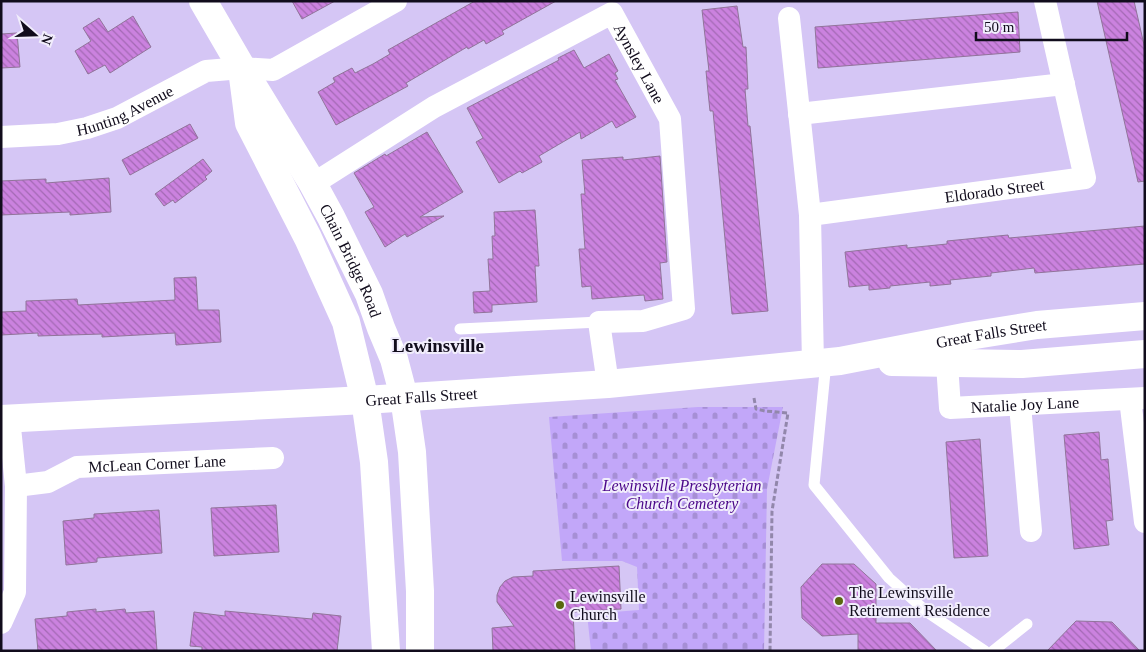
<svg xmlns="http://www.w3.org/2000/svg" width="1146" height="652" font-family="Georgia,serif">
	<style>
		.cemetery { fill: url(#cemetery-stones) }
		.building { fill: url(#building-back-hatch); stroke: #91749a }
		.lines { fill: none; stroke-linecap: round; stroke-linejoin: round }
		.path { stroke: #9287ab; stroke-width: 3; stroke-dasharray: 5 2.5; stroke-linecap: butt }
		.lane { stroke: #fff; stroke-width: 11 }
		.street { stroke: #fff; stroke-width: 22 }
		.secondary { stroke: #fff; stroke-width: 28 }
		.poi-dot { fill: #5a680f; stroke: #f1edfc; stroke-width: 2 }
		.labels { text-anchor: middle; stroke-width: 4; stroke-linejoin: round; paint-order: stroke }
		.street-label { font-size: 16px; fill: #110c1c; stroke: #f1edfc }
		.park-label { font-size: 16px; font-style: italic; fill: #4a0689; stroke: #f1edfc }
		.poi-label { font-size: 16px; fill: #110c1c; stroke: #f1edfc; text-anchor: start }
		.quarter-label { font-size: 19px; font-weight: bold; fill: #110c1c; stroke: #f1edfc }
	</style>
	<defs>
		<pattern id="cemetery-stones" width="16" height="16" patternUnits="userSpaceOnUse" patternTransform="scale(1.25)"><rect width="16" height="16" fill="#c2a7f9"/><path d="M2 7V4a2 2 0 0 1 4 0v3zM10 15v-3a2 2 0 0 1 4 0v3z" fill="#a68fd5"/></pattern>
		<pattern id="building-back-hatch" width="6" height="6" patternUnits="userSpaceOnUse" patternTransform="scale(1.25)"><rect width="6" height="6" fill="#cb82df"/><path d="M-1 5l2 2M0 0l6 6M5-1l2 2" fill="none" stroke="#a369b4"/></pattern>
	</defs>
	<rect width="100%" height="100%" fill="#d5c6f5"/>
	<path class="cemetery" d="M698 407H783L767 489 764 651H591L587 614 639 610 637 567 622 561H562L549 417Z"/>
	<path class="building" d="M292 1H335L302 19Z
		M475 1H556L502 31 504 34 486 44 484 40 468 49 467 47 406 83 408 86 336 125 318 92 335 82 333 78 352 68 355 73 373 64 390 54 388 50Z
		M1097 1H1134L1145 49V181L1138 182Z
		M737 6 743 47H746L748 89H745L748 126H750L768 311 732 314 713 111H710L708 92 706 71H709L702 10Z
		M1018 12 1020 52 818 68 815 27Z
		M133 16 151 47 110 73 105 65 88 74 75 51 91 41 83 28 99 18 108 32Z
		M17 33 20 67 1 68V34Z
		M574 50 584 68 609 54 618 71 615 73 618 79 615 80 636 117 616 128 612 121 581 139 580 132 539 156 542 162 522 173 520 171 499 183 476 142 483 138 467 108 559 60 558 58Z
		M190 124 198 138 130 175 122 160Z
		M427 132 463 192 420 217 444 216 407 237 405 234 385 247 365 212 374 207 354 173 385 154 386 156Z
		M660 156 667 262 660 263 663 299 645 301 644 295 592 299 591 286 582 287 579 249H585L581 194H585L582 160 623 157V160Z
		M203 159 212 171 205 177 207 179 175 203 173 200 164 206 155 194Z
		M109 178 111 212 70 215V212L1 215V181L46 179V183Z
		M535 210 539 266H535L537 302 492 305V312L474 313 473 292 490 291 488 259H493L492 236H495L494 212Z
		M1145 226V264L1035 273 1034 268 991 273V276L950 280 951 284 930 286V282L890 286V288L869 290V285L849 287 845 252 907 245V248L947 244V241L1008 235 1009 238Z
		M196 277 198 310H219L221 342 176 345 175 333 102 337V334L38 336V333L1 335V312L26 311V301L77 299 78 305 175 300 174 278Z
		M1099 432 1101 460 1108 459 1113 520 1106 521 1109 545 1074 549 1064 435Z
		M980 439 988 556 954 558 946 442Z
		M276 505 279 552 214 556 211 508Z
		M159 510 162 553 97 558V562L66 565 63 521 94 518V514Z
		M822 564H854L876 584V623H910L937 651H858V634L822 636 802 618 801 587Z
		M619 566 621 609 573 612 575 651H493L492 628 514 626 497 602V595L500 587 505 581 513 577 533 576V571Z
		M96 609V612L125 609 126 613 154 611 157 651H38L35 619 67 616V612Z
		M225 611 312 619 313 613 341 616 337 651H202V647L190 646 194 612 225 616Z
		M1076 621 1112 622 1140 651H1047Z"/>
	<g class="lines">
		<path class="path" d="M754 398 756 409 765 411 788 413 772 511 770 651"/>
		<path class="lane" d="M460 329 599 322
			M826 362 814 485 889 578 927 612 985 651
			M993 651 1027 624"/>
		<g class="street">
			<path d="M789 18 810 215 813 364"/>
			<path d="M799 114 1064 84"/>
			<path id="s1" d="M1 137 58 134 87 128 117 118 206 71 242 68 273 70 396 1"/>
			<path id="s2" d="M313 184 434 107 612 13 670 119 684 309 643 321 599 322 608 384"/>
			<path id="s3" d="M810 215 1085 178 1045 1"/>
			<path id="s4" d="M947 364 950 408 1145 398"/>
			<path d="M1130 399 1145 522"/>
			<path d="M1020 405 1031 531"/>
			<path id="s5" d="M16 486 48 482 77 467 273 458"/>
			<path d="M1 623 15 592 16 486 9 418"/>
		</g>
		<g class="secondary">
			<path id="s6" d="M203 1 242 68 313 184 331 217 369 294 381 328 394 359 404 397 412 452 420 591V651"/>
			<path d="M243 77 249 123 308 238 346 322 365 400 374 462 386 651"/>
			<path d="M892 362 1022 364 1145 354"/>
			<path id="s7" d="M1 419 365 400 608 384 840 361 969 336 1037 325 1145 316"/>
		</g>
	</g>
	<g class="poi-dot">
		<circle cx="839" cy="601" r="5"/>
		<circle cx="560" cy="605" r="5"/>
	</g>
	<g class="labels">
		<g class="street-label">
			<text dy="6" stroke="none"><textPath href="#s2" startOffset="402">Aynsley Lane</textPath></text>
			<text dy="6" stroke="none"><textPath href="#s1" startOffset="128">Hunting Avenue</textPath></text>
			<text dy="6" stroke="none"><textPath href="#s3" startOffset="186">Eldorado Street</textPath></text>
			<text dy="6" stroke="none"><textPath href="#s6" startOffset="299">Chain Bridge Road</textPath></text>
			<text dy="6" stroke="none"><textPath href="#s7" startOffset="995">Great Falls Street</textPath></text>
			<text dy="6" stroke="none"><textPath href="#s7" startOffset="421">Great Falls Street</textPath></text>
			<text dy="6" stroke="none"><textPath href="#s4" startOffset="119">Natalie Joy Lane</textPath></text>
			<text dy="6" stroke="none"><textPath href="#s5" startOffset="145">McLean Corner Lane</textPath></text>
		</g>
		<g class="park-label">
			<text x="682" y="491">Lewinsville Presbyterian<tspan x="682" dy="18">Church Cemetery</tspan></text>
		</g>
		<g class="poi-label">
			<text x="849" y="598">The Lewinsville<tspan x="849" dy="18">Retirement Residence</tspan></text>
			<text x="570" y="602">Lewinsville<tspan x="570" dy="18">Church</tspan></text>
		</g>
		<g class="quarter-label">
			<text x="438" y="352">Lewinsville</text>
		</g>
	</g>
	<rect width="1146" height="652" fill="none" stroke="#110c1c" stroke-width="5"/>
	<g transform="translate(35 35) rotate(110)" stroke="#f1edfc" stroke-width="4" paint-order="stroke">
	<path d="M0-4L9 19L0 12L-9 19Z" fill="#110c1c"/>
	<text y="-8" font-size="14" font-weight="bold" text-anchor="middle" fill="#110c1c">N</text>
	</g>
	<path d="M976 32v8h151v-8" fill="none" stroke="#110c1c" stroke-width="2.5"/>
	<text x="984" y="32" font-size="15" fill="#110c1c" stroke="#f1edfc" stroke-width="4" paint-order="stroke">50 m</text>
</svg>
